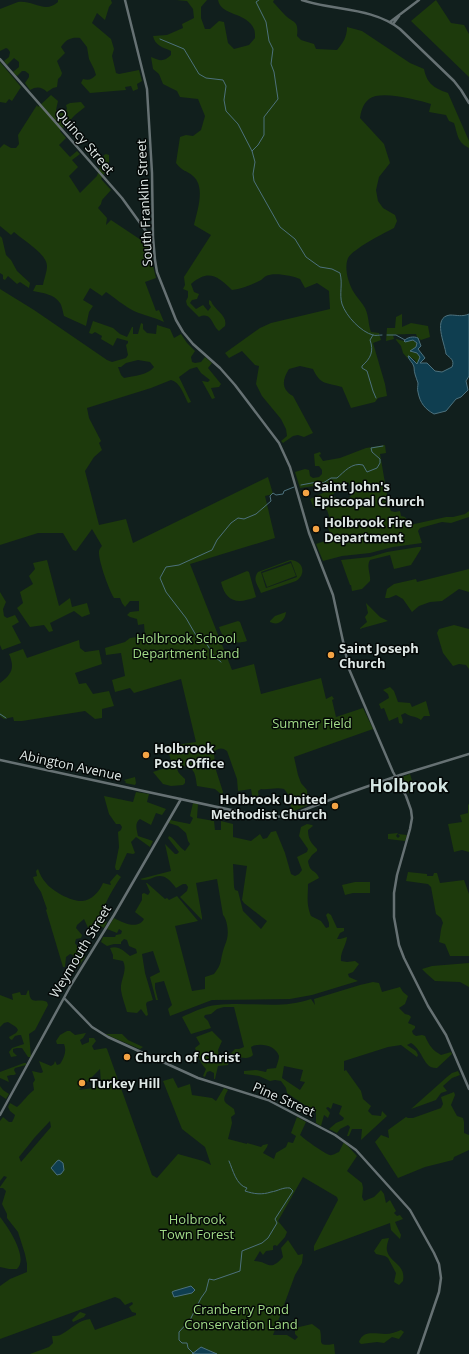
<svg xmlns="http://www.w3.org/2000/svg" width="469" height="1354" font-family="'Open Sans',sans-serif">
	<style>
		.green { fill: #1d3a0c; fill-rule: evenodd }
		.water { fill: #0f3e50; stroke: #4d717d }
		.lines { fill: none; stroke-linecap: round; stroke-linejoin: round }
		.stream { stroke: #4d717d; stroke-width: 1 }
		.secondary { stroke: #667173; stroke-width: 2.5 }
		.poi-dot { fill: #f4a344; stroke: #040807; stroke-width: 1.5 }
		.labels { text-anchor: middle; stroke-width: 3; stroke-linejoin: round; paint-order: stroke }
		.street-label { font-size: 13px; fill: #dee7e5; stroke: #040807 }
		.poi-label { font-size: 13px; font-weight: bold; fill: #dee7e5; stroke: #040807; text-anchor: start }
		.park-label { font-size: 13px; fill: #a1db87; stroke: #040807 }
		.district-label { font-size: 17px; font-weight: bold; fill: #d4e6e3; stroke: #040807 }
	</style>
	<rect width="100%" height="100%" fill="#111f1d"/>
	<path class="green" d="M58 0H111L112 3 109 7 105 20 97 13 92 23 111 39 114 49 112 56 116 73 119 74 139 70 142 81 137 84 138 89 133 91 131 86 125 87 126 90 90 93 81 83 83 79C89 81 92 79 96 75L94 69 89 59 87 47 80 38C72 37 66 39 61 47L65 53 57 61 62 73 61 76 58 79 57 87 53 88 47 92C42 87 37 86 30 90L25 83 29 77V74L25 71H22L17 76 13 72 19 67V62L14 58 7 65 4 61 9 57 10 52 8 49 6 48 0 51V9C6 7 12 4 18 2 33 0 45 14 58 2Z
		M176 0H207L201 7V18L205 29H210L219 21 224 22 228 43 234 49 249 45 255 38C255 35 255 31 254 29 247 12 221 16 218 0H274L273 2C277 6 280 10 284 14 293 24 299 19 297 36L301 40 314 44 316 49 337 50C343 43 347 37 347 27L362 31 410 63 424 69C427 84 434 88 448 93L469 141V148C457 142 458 135 454 123L449 121 446 115 429 112 431 104C417 100 381 90 369 99 363 104 361 111 360 118L384 144 390 163 379 177 376 190 378 201 383 208 395 215 397 221 394 228C384 233 353 249 348 258 344 268 348 282 353 291 356 297 362 302 365 308 369 316 368 324 371 332L379 333 381 340 373 343 385 384 387 396 378 398 375 402 351 408 342 387C326 382 321 386 313 369L300 366 289 369C282 380 281 389 293 396L313 433 304 437 298 435 293 436 283 443 281 441 287 436 286 429 281 419 262 396 256 384 259 366 255 365 242 351 229 358 225 353 260 328 271 323 330 309 329 291 317 283 305 288 300 279C293 276 274 272 266 276 264 277 262 280 259 281 251 285 241 289 232 290 217 276 209 269 191 284L194 292 199 294 197 299 192 300 190 303 196 309 203 305 208 311 211 307 209 304V300L211 301C214 310 228 315 225 326L219 331C212 326 212 311 199 317L187 305 186 301 188 297V291L183 289 185 285 184 277 211 235 194 225C197 211 206 187 193 176 186 170 183 172 176 163L180 137 186 135 193 136 201 130 205 116 198 99 180 97 177 91 163 84 159 74 153 69 151 57C160 61 164 62 171 55V51C163 47 155 46 153 36L167 35 183 28 182 24 194 18 193 9 187 1Z
		M436 0 451 23 464 25 469 34V77L411 21Z
		M0 62 21 87 12 101 9 99 6 103 0 102Z
		M51 95 58 101 56 110 59 113H64L67 109 66 105 70 103 81 102 85 107 75 115 60 131 66 138 59 145 70 157 77 151 80 154 72 160 78 167 69 176 80 193 97 176 104 155 106 154 109 155V165L101 179 111 190 102 200 101 204 98 208 107 218 106 225 111 220 150 246 153 266 156 278 145 282 156 311 159 310 164 322C154 317 143 315 134 311 124 306 115 298 106 292L102 296 90 288 83 300 93 306 89 312 86 326 64 316C63 312 62 306 60 303 54 294 43 293 33 291L36 285H43C44 279 47 272 47 266 47 254 23 240 14 232L11 235 0 226V148L4 144 11 148H16L19 144 18 135 37 105 38 107Z
		M0 236 2 238 6 255 11 260 17 271 30 283 29 288 20 282 17 284 8 276 5 280 3 279V275L0 273Z
		M0 289 34 310 107 360 112 362 126 358 128 355 126 345 128 343V341L117 338 113 346 101 339 102 336 95 332 92 334 89 333 93 321 113 328 120 334 127 337 132 327H133V334H138L141 323 143 324V329L147 333 156 334 157 325 170 329 174 338 181 334 187 343 195 351 191 357 192 362 195 363 201 362 205 357 212 363 208 368 221 384 219 387 211 388 215 398 212 399 202 381 208 382 210 380 201 373 197 367 190 369 179 377 191 402 188 403C184 395 180 382 171 380L151 388 87 408 89 418 101 441 99 443 102 450 94 457 85 471 99 525 126 519 133 543 268 477 273 494 265 496 275 538 190 564 232 670 254 664 261 694 321 678 326 699 332 696 334 699 332 700 336 717 363 708 373 729 294 757 298 775 301 783 307 790 308 805 292 812 288 794 284 789C276 787 269 790 261 789L258 791 259 800 253 801 251 789 238 791 237 779 227 751C222 747 218 748 214 752L215 767 223 792 222 795 215 789 197 786C195 770 194 767 177 765 176 772 181 775 185 779V783L183 785 171 786 163 784 153 772 165 768 171 763C171 754 166 750 159 745L169 746 196 742 181 679 134 693 130 688 115 692 112 680 125 676 121 653 106 655 105 648 125 642 130 638 145 636 144 624 138 625 137 619 130 617 127 615 130 612 139 611V601H130L125 607 122 603 120 598H114C109 590 98 560 99 551 99 550 101 547 102 546L92 529 76 551 73 550 63 533H38L0 545ZM138 360 150 362 154 367C148 375 134 376 124 378L121 375 118 367H121L126 363Z
		M402 314V327L411 323 428 326 430 337 421 340 417 337 416 334C414 334 396 334 393 335L394 339 386 341 387 328H395L396 317Z
		M396 339 404 341 413 340 417 343 416 347 412 352 417 353 420 357 417 364 415 360 409 356 408 359 409 360 403 353 401 346 396 340Z
		M385 445 386 453 380 454 389 506 391 511 395 512 400 511 401 516 405 517 410 525 446 517H453L465 514 469 511V517L451 523 442 522 420 528 418 531 422 543 393 547 370 553 342 556 323 561 316 544 328 540 327 535 330 534 328 527 332 525 327 510H326L324 507 335 497 341 501C347 500 351 497 354 491L348 482 320 505 314 508 310 499 323 493 322 489 315 486 300 488 295 472 305 469 309 470 310 476 313 478 319 477 322 474V470L319 466H315L314 454 320 452 321 454 319 455 323 461 340 458 366 448Z
		M418 547H421V549L411 565 394 569 390 555 370 560C366 567 371 574 370 581L362 589 352 591 351 585H350L341 560 370 557 387 552Z
		M47 560 59 606 70 598 72 607 87 603 90 614 82 617 74 611 50 623 53 631 49 632 44 625 30 627 17 608 23 603 20 592 33 584 29 576 35 569 33 563Z
		M290 560C303 560 307 574 296 581L261 593C258 585 252 580 258 572ZM291 561 297 577 266 588 261 572Z
		M291 563 296 576 267 587 262 573Z
		M469 569V592L459 589 442 601 430 602 419 606 412 612 403 599 396 595 389 598H385L387 589 394 584 416 579 417 582Z
		M247 571 249 572 256 597C238 604 226 603 221 582Z
		M0 592 6 602 3 609 4 616 7 618 15 615 19 622 12 626 21 643 2 650 0 645Z
		M366 603 380 617 388 621 359 629 367 622 365 617 368 613Z
		M286 612C285 621 278 626 270 622V621L275 616Z
		M238 621 240 622 247 641C234 645 223 641 219 627Z
		M454 625 469 629V669L466 665 459 664 453 666 443 653 437 633 439 629Z
		M79 640 80 648 85 652 99 650 102 664 75 673 79 684 86 683 93 694 109 691 114 706 102 709V718L95 719 85 711 22 721H14L13 717 4 719 0 716V683C12 674 15 668 9 654L23 649 27 658Z
		M390 687 394 691 398 702 410 703 412 707 426 701 430 716H424L421 720C416 716 410 717 405 713L401 715 403 721 402 724 399 723 398 717 389 721 384 708 381 709 379 704 389 698 388 694 383 690Z
		M410 774 415 790 407 793 401 780 402 777Z
		M135 777 136 783 135 785 125 783 126 782 124 780Z
		M136 792 149 794 147 802 166 809 162 815 156 813 151 825 140 819C134 823 137 830 138 836L153 841 150 847 136 837 131 842 135 853 133 854 127 853 119 870H116L115 867 119 847 118 832 121 830 122 827 120 824H116L109 814 104 796 133 802Z
		M193 803 198 804 197 818 214 821 215 830H221V821L233 824V837L251 841 260 834 263 839 267 838 271 832 276 831 285 853 291 874 295 876 299 874 302 870 297 857 307 852 308 849 299 836 301 827 307 824 312 825 313 826 308 830C308 839 311 843 317 849V851L312 855 308 861C310 874 316 869 319 878L308 884C308 897 306 903 311 916L321 921 326 928 329 927V923L326 915 328 913 331 915 337 928H344V931L340 933 337 939H340L347 937C346 946 340 952 341 961L347 962 355 961 359 964 353 972 348 974 349 977 358 981 312 995 290 999 212 1000 170 1016 168 1009 172 1005 164 981 155 983V988L158 1000H156L150 977 160 972 153 951 142 954 145 973 153 1000 147 1002 146 1004 148 1015 146 1016 141 1009 137 1013 127 1012C125 1005 122 997 121 990 120 980 128 971 123 961L113 959V955L110 948C118 945 124 951 130 956L137 953 136 949 129 946 127 940 124 939 121 942V944H114L107 946 101 942 103 937H115L116 935 121 934 122 931 119 929 117 933 107 929 114 918C123 923 138 930 144 919L135 912 142 900V894L144 893 148 895 150 892 146 883H147L165 899 167 898 169 900 177 896 198 921 175 926 192 991 205 989V977L214 974C222 964 220 962 223 951 224 947 226 943 227 939 229 932 227 919 223 915L217 879 196 883 202 917V920L180 897 187 891 188 887 186 884H183L176 888C159 864 153 884 140 879L171 871 165 844 175 854H177L179 852 168 838 169 836C175 839 179 847 185 851L190 844 188 841 186 833 178 826 169 823 170 820 190 824 193 818 190 816ZM233 864 247 866 242 900 244 903 267 921 261 929 243 911 238 891 235 890 234 887Z
		M469 804V852L462 850 454 852 448 824 462 822 460 815 468 813V805Z
		M398 833 396 836 398 838 400 836 398 834 407 835 405 841 388 839V834Z
		M38 869C40 874 42 879 46 883 52 891 72 902 82 901 91 901 100 891 103 883L111 885 110 882 117 874 121 877C116 884 100 909 103 918 104 920 105 921 107 922L104 928 100 926H93L89 930 84 919 77 925 76 928 82 935 81 938 76 939 75 943 85 957 79 966H77L73 955 70 954 66 957 65 967H63L46 910 47 909 41 892 35 883 33 877 37 876 36 871Z
		M408 872 427 874V876H433L434 873H437L440 883 464 880 469 894V956H450L445 944 439 942C441 935 440 930 443 923L441 918 436 914 431 887 428 884 406 881Z
		M355 882H370V893H353L345 895 342 885Z
		M469 963V987L460 982 435 981 427 974 422 969 432 966Z
		M373 982 379 983 382 992 400 987 403 992 408 996 405 1004 399 1008 405 1014 409 1015 411 1017 408 1023 415 1026V1028L412 1031 413 1034 416 1036 422 1035 425 1036C429 1045 432 1050 441 1055L451 1052 452 1054 437 1068C423 1069 424 1051 411 1043L407 1045 416 1051 418 1055 417 1057 401 1045 388 1047 344 1061V1071L346 1070 361 1091 363 1099 371 1106 368 1111 372 1115 381 1116 382 1111 387 1116 361 1140 362 1129H352L349 1136H347L350 1127 348 1125 340 1129 337 1133 329 1129 336 1123 343 1120 344 1118 339 1114 342 1106 333 1103 331 1109 328 1107 326 1108 330 1113 328 1118 324 1115 321 1126 316 1123V1113L287 1093 286 1088 281 1081 275 1080 270 1081 259 1076 244 1074V1071L256 1070 266 1072 267 1069 276 1068C277 1064 279 1060 279 1056 276 1045 259 1042 251 1047L253 1055C247 1061 240 1056 233 1056L232 1059H229L228 1065 218 1066 215 1079H214V1073L210 1071 207 1072 205 1077 203 1076 206 1069C200 1063 198 1056 195 1048L200 1044 196 1037 212 1031 222 1041 218 1050 219 1057 221 1058 230 1054 235 1049H239L244 1047 234 1007H224L217 1009 211 1014 205 1015 204 1017 208 1021 211 1028 191 1034 182 1017C193 1012 205 1006 217 1005 248 1001 281 1010 311 999L315 1005 314 999 360 985ZM284 1066 303 1070 300 1081 305 1082 300 1090 282 1078Z
		M28 990 29 991C30 1007 38 997 47 1002L48 1005 35 1030 29 1034 31 1057H28L22 1048H17L13 1049V1052L17 1056 11 1057 9 1052 12 1048 24 1044 21 1035H19L15 1036 12 1040 10 1039 9 1037 16 1033 18 1030 16 1027 8 1022 4 1023 0 1027V995L13 1000 12 994 20 992 21 995H26Z
		M67 1031H70L75 1035 86 1033 83 1038 80 1040 82 1045 89 1042V1038H94L96 1041 92 1046 94 1050 106 1048 107 1049 152 1175 157 1178 178 1154 203 1161 211 1165 205 1147 182 1129 163 1081 173 1078 178 1088 190 1084 192 1095 212 1098 216 1101 224 1088 228 1090C220 1103 226 1102 234 1109L235 1114 231 1117 232 1123 228 1139 247 1144V1143L261 1147 263 1145 268 1144 267 1147 263 1153 274 1159 276 1153 286 1147 288 1142 293 1143 296 1136 291 1133 297 1117 306 1122 300 1135C304 1139 325 1154 330 1155 332 1156 336 1153 339 1152L344 1142 357 1156 347 1171 362 1183 363 1188 362 1197 364 1201 374 1197 381 1190 384 1194 386 1203 390 1200 396 1211 394 1213 397 1216 400 1215 403 1219 395 1222 401 1235 400 1239 391 1230 390 1223 314 1251V1246L338 1200 337 1197 303 1177 278 1221 287 1232 285 1237 277 1246 275 1245 273 1246V1250L266 1251 263 1255 260 1251 254 1261C269 1261 269 1273 283 1257L281 1248 288 1240 298 1255 303 1254 302 1263 295 1275 273 1335H287L295 1340 298 1337 295 1334V1328L312 1324 320 1330C323 1342 316 1347 334 1344L335 1354H30L49 1347 53 1343 52 1336C55 1336 59 1336 62 1334 71 1329 79 1320 90 1319L95 1330 136 1315V1313L132 1312 129 1307 133 1304 132 1302 125 1305 120 1299 115 1297 0 1339V1286L10 1279 27 1272V1264L25 1254 18 1232 7 1218V1214L2 1204 6 1191 3 1188H0V1187L7 1177 4 1176 0 1181V1121L3 1117 9 1122H12L14 1118 15 1115 10 1111 8 1107 10 1103 17 1107C24 1101 27 1095 34 1090L33 1083 35 1080 32 1071 41 1073 43 1072 39 1061 51 1066 54 1064 55 1061 57 1065 60 1064C64 1058 67 1051 64 1044H57L56 1041 60 1035ZM100 1069 101 1083 93 1088 79 1090ZM50 1121 51 1127 21 1162 19 1157 35 1137Z
		M105 1034H122L128 1040 143 1047 140 1049Z
		M24 1063H26V1065L15 1068 14 1070 16 1074 14 1075H11L7 1076 9 1082 0 1078V1072Z
		M458 1071 460 1075 452 1078 443 1086 447 1091 441 1093 436 1100 411 1109 447 1077 452 1073Z
		M0 1086 3 1090 9 1094 6 1099 0 1095Z
		M454 1092 455 1095 451 1105 457 1116 463 1118 464 1122V1133L469 1135V1150L454 1157 453 1160 425 1167 398 1178 375 1142 381 1135 389 1138 388 1130 406 1117 408 1118H413L441 1108 443 1104 441 1097Z
		M0 1217C8 1227 29 1258 17 1269H9L0 1267Z
		M389 1238C388 1242 386 1246 387 1251 390 1263 406 1264 403 1281L399 1285 394 1282 396 1273 388 1258 385 1256 376 1254 374 1251 382 1239Z
		M80 1312 86 1314 84 1317 73 1322 72 1320Z
		M401 1330 404 1332 399 1339 392 1337 384 1343 377 1342 361 1344 359 1342C363 1330 375 1334 385 1334 391 1334 396 1332 401 1330Z"/>
	<path class="water" d="M469 314V376L466 381 468 390 461 397 456 399 446 411 434 414C425 409 420 403 418 392 417 389 418 386 418 383 416 377 414 373 414 367 413 362 409 361 408 356H409L417 364 420 357 417 353 410 351 416 347 417 343 413 340 405 342 404 341C407 337 414 336 418 338L421 346 418 349 425 358 420 363H427L435 371 442 372 452 367C455 360 450 358 446 354 445 344 432 317 450 315 457 315 462 317 469 314Z
		M59 1160 63 1163 64 1170 61 1174 57 1175 51 1168 57 1161Z
		M191 1286 195 1290 192 1293 174 1297 172 1292 174 1291Z
		M201 1347 217 1354H192Z"/>
	<g class="lines">
		<path class="stream" d="M259 0 256 2 266 22 269 41 273 49 271 64 274 72 278 99 264 117V135L258 145 252 151 255 162 253 174 254 181 280 227 295 239 306 257 320 267 332 269 340 273C343 284 339 294 342 304 346 316 361 332 373 335 375 336 379 335 382 335
			M160 39 184 49 199 74 206 78 223 80 226 86 224 100 226 111 238 124 252 151
			M373 335 370 340C374 351 371 358 362 366V368L367 371 373 391 376 398
			M387 335H396L405 340
			M301 485 317 482 323 483 331 478H337C344 472 352 462 363 465L367 472 377 468 380 463V459L372 452 371 448 383 446
			M221 662 214 656 205 641 197 637 186 618 166 592 160 578 166 567 179 565 212 550 217 540 231 523 238 518 244 519 256 514 271 501 270 496 273 493 276 495 283 494 284 491 294 487
			M0 714 6 718
			M194 1354 188 1348 187 1343H182L179 1340V1332L190 1320 201 1298 206 1291 209 1279 214 1280 240 1271 242 1251 262 1243 268 1238 277 1223 275 1219 293 1191 290 1188C283 1187 278 1191 271 1192 262 1195 254 1194 245 1191L247 1188C236 1185 233 1170 229 1161"/>
		<path class="secondary" d="M125 0 147 89 152 173 153 237 155 260 157 272 176 320 183 332 193 344 220 368 235 385 279 443 290 467 309 533 333 595 349 669 393 772 406 796 411 810 412 818 410 829 397 875 394 893V917L399 945 404 958 428 1006 446 1035 469 1089
			M302 0C334 11 372 7 400 29L454 81 461 90 469 103
			M390 22 419 0
			M393 24 399 16
			M0 59 122 198 148 234 153 237
			M0 760 259 816 276 817 291 815 340 796 400 775 469 754
			M64 998 92 1027 108 1037 198 1078 268 1100 335 1135 356 1150 410 1210 434 1253 439 1264 441 1278 439 1292 418 1354
			M0 1115 71 985 114 915 181 799"/>
	</g>
	<g class="poi-dot">
		<circle cx="306" cy="493" r="4"/>
		<circle cx="316" cy="529" r="4"/>
		<circle cx="331" cy="655" r="4"/>
		<circle cx="146" cy="755" r="4"/>
		<circle cx="335" cy="806" r="4"/>
		<circle cx="127" cy="1057" r="4"/>
		<circle cx="82" cy="1083" r="4"/>
	</g>
	<g class="labels">
		<g class="street-label">
			<text transform="translate(85 141) rotate(49)" y="5">Quincy Street</text>
			<text transform="translate(144 203) rotate(-93)" y="5">South Franklin Street</text>
			<text transform="translate(71 765) rotate(12)" y="5">Abington Avenue</text>
			<text transform="translate(80 951) rotate(-59)" y="5">Weymouth Street</text>
			<text transform="translate(284 1099) rotate(24)" y="5">Pine Street</text>
		</g>
		<g class="poi-label">
			<text x="314" y="491">Saint John's<tspan x="314" dy="15">Episcopal Church</tspan></text>
			<text x="324" y="527">Holbrook Fire<tspan x="324" dy="15">Department</tspan></text>
			<text x="339" y="653">Saint Joseph<tspan x="339" dy="15">Church</tspan></text>
			<text x="154" y="753">Holbrook<tspan x="154" dy="15">Post Office</tspan></text>
			<text x="327" y="804" text-anchor="end">Holbrook United<tspan x="327" dy="15">Methodist Church</tspan></text>
			<text x="135" y="1062">Church of Christ</text>
			<text x="90" y="1088">Turkey Hill</text>
		</g>
		<g class="park-label">
			<text x="186" y="643">Holbrook School<tspan x="186" dy="15">Department Land</tspan></text>
			<text x="312" y="728">Sumner Field</text>
			<text x="197" y="1224">Holbrook<tspan x="197" dy="15">Town Forest</tspan></text>
			<text x="241" y="1314">Cranberry Pond<tspan x="241" dy="15">Conservation Land</tspan></text>
		</g>
		<g class="district-label">
			<text x="409" y="792">Holbrook</text>
		</g>
	</g>
</svg>
